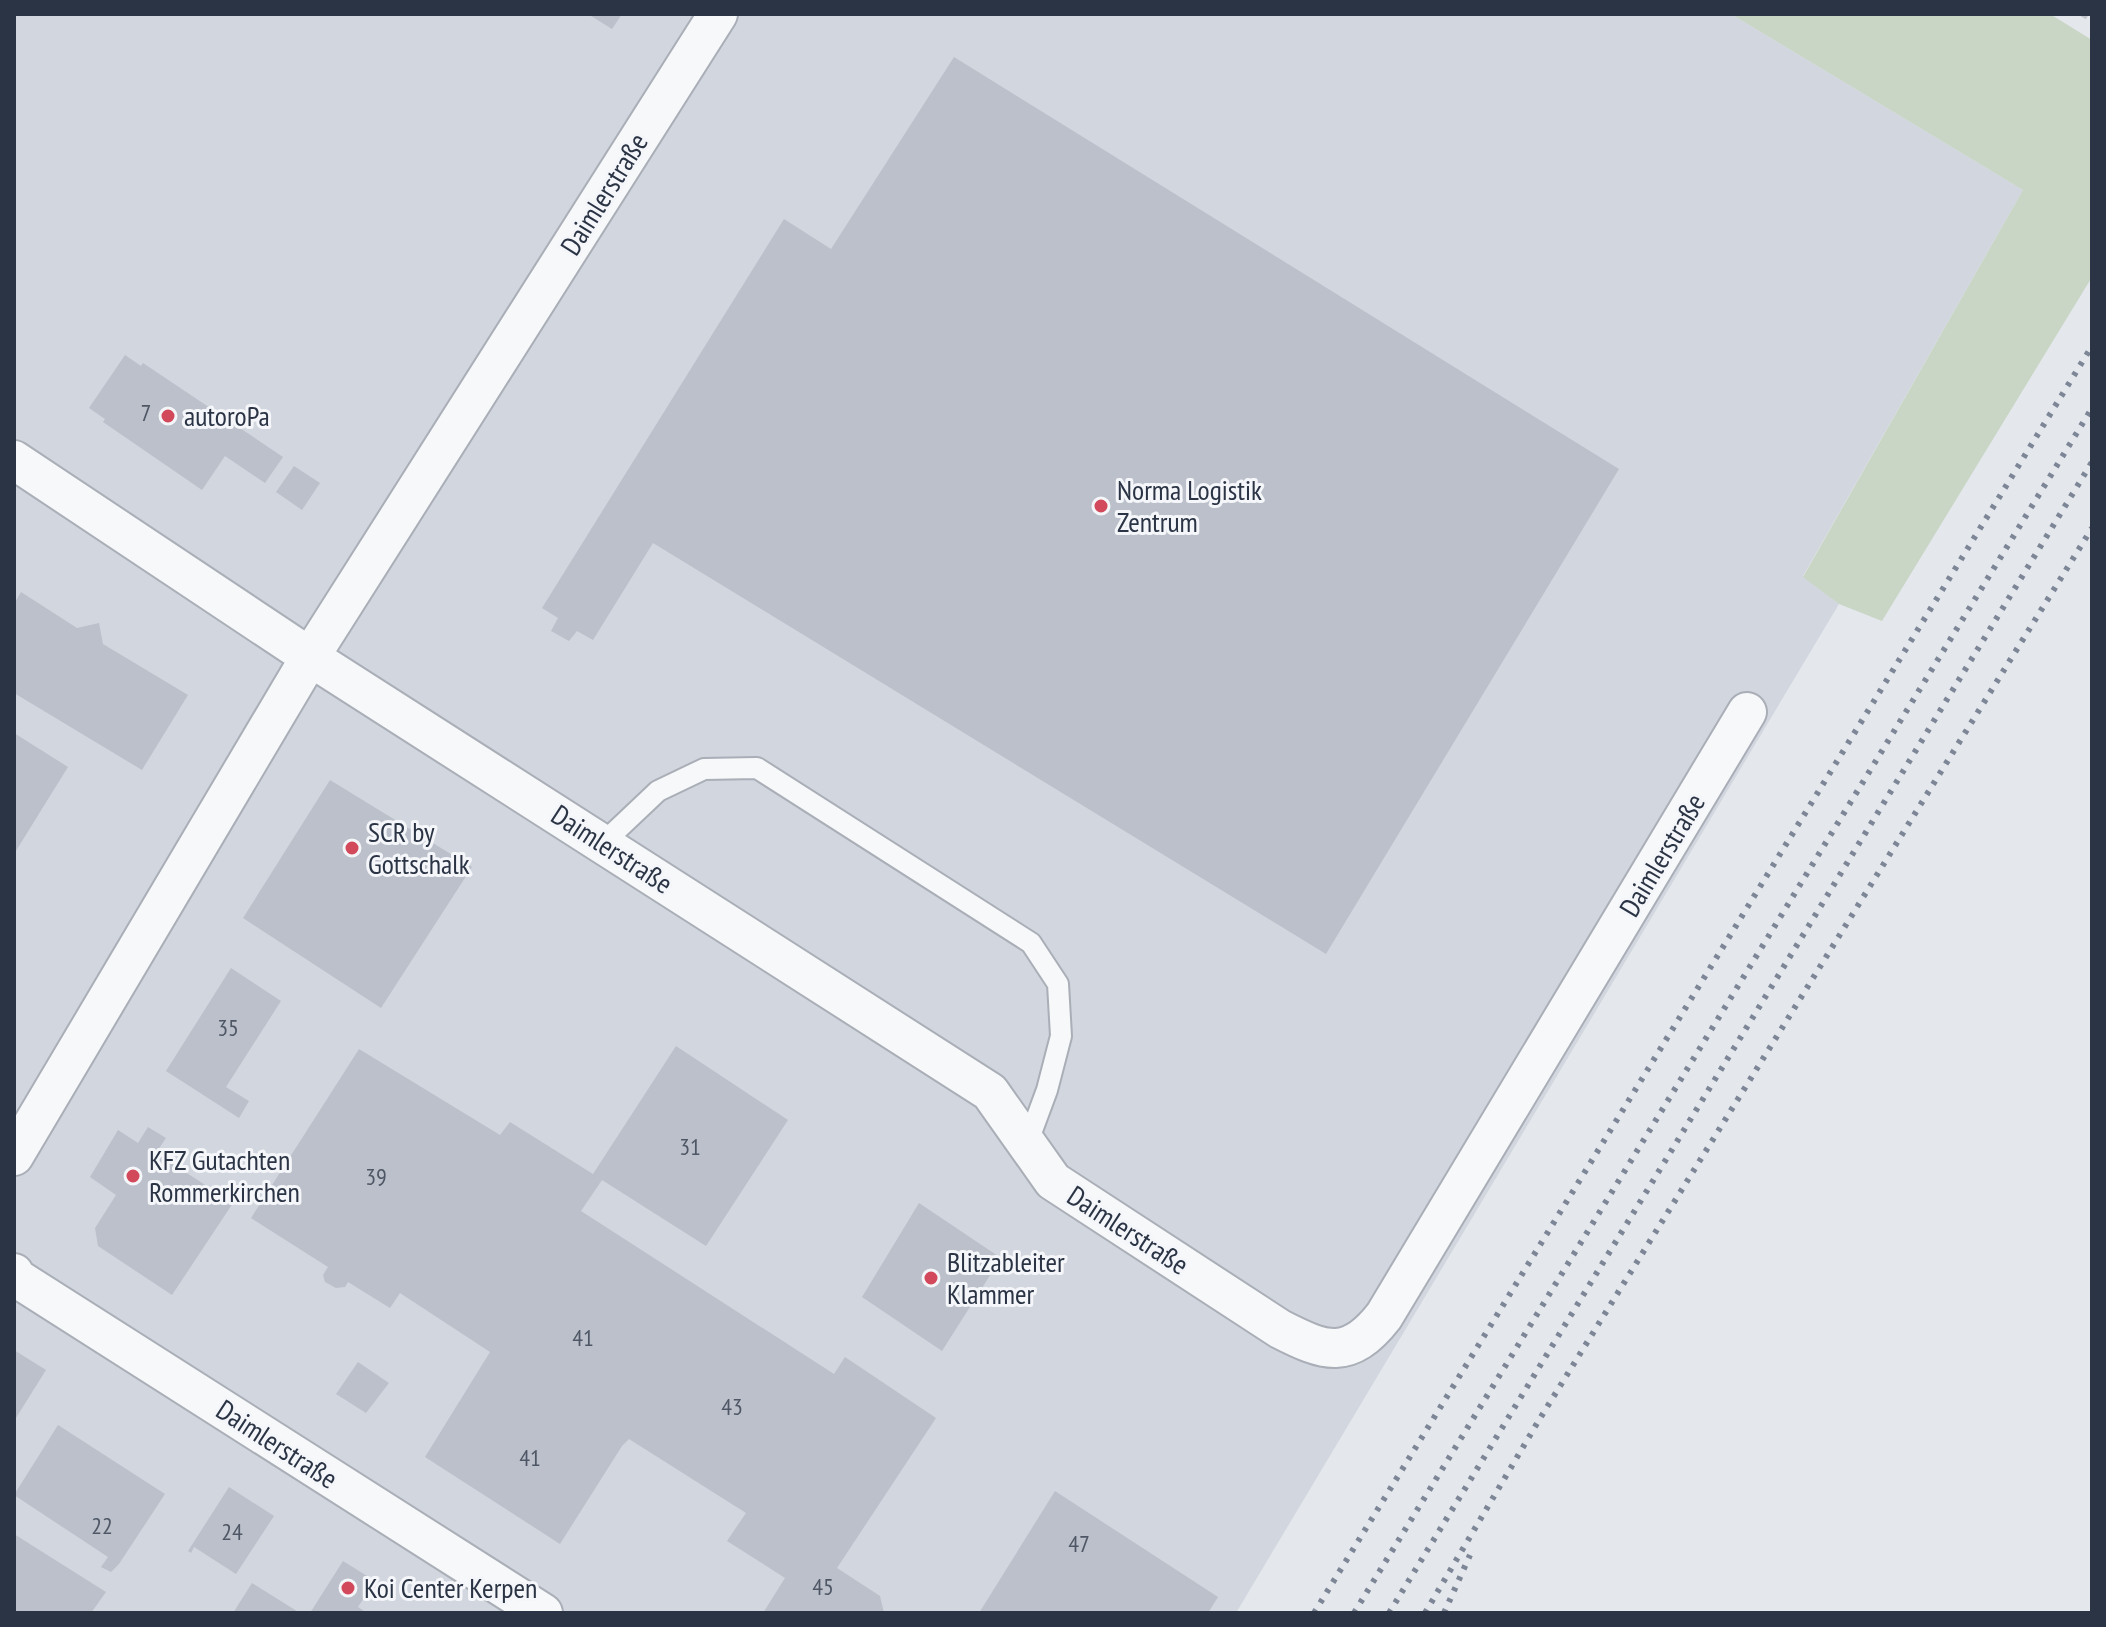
<svg xmlns="http://www.w3.org/2000/svg" width="2106" height="1627" font-family="'PT Sans Narrow',sans-serif">
	<style>
		.built { fill: #d2d6de }
		.green { fill: #c9d6c5 }
		.building { fill: #bbc0ca }
		.lines { fill: none; stroke-linecap: round; stroke-linejoin: round }
		.lane-casing { stroke: #a9aeb7; stroke-width: 24 }
		.street-casing { stroke: #a9aeb7; stroke-width: 42 }
		.path { stroke: #c2c5cb; stroke-width: 5; stroke-dasharray: 6 6; stroke-linecap: butt }
		.lane { stroke: #f7f8fa; stroke-width: 20 }
		.street { stroke: #f7f8fa; stroke-width: 38 }
		.rail { stroke: #7d8696; stroke-width: 6; stroke-dasharray: 4 8; stroke-linecap: butt }
		.poi-dot { fill: #d1495b; stroke: #f4f6f9; stroke-width: 3 }
		.labels { text-anchor: middle; stroke-width: 6; stroke-linejoin: round; paint-order: stroke }
		.number-label { font-size: 24px; fill: #4f5766 }
		.street-label { font-size: 28px; fill: #2b3445; stroke: #f4f6f9 }
		.poi-label { font-size: 28px; fill: #2b3445; stroke: #f4f6f9; text-anchor: start }
	</style>
	<rect width="100%" height="100%" fill="#e4e7ec"/>
	<path class="built" d="M14 14H1731L2023 190 1803 576 1839 604 1236 1613H14Z"/>
	<path class="green" d="M1731 14H2050L2092 40V277L1882 621 1839 604 1803 577 2023 190Z"/>
	<path class="building" d="M588 14H622L612 29Z
		M954 57 1619 469 1326 954 653 543 593 640 577 631 569 641 551 631 558 618 542 608 784 219 831 249Z
		M125 355 141 366 143 363 283 457 265 483 225 456 202 490 103 422 105 419 89 408Z
		M294 466 320 483 302 510 276 492Z
		M21 592 77 628 99 623 103 644 188 695 142 770 14 693V604Z
		M14 733 68 767 14 854Z
		M330 780 472 867 381 1008 243 918Z
		M231 968 281 1001 226 1087 249 1101 239 1118 166 1071Z
		M676 1046 788 1120 706 1246 602 1180 581 1211 834 1374 845 1357 936 1418 837 1568 880 1596 884 1613H763L785 1578 727 1541 746 1513 629 1439 622 1446 560 1544 425 1457 490 1352 400 1293 390 1308 348 1282 345 1287 336 1288 325 1282 323 1275 328 1267 251 1218 359 1049 500 1135 510 1122 593 1174Z
		M148 1127 166 1138 156 1153 233 1203 172 1295 98 1246 95 1228 116 1195 90 1177 118 1130 138 1143Z
		M919 1203 1001 1258 942 1351 862 1297Z
		M14 1350 46 1370 14 1421Z
		M358 1362 389 1383 366 1413 336 1394Z
		M58 1425 165 1494 119 1564 111 1572 101 1567 108 1557 14 1495Z
		M229 1487 274 1516 236 1574 194 1547 191 1553 188 1551Z
		M1055 1491 1218 1597 1208 1613H979Z
		M14 1534 106 1592 91 1613H14Z
		M343 1561 375 1581 358 1607 367 1613H310Z
		M252 1583 300 1613H233Z"/>
	<g class="lines">
		<defs>
			<path id="lane" d="M603 843 658 791 704 769 757 768 1031 943 1058 984 1061 1036 1047 1090 1027 1144"/>
			<path id="street" d="M14 460 310 657 990 1092 1053 1181 1280 1329C1325 1352 1349 1361 1384 1316L1747 712
				M14 1156 310 657 718 14
				M14 1273 15 1277 543 1613"/>
		</defs>
		<use href="#lane" class="lane-casing"/>
		<use href="#street" class="street-casing"/>
		<path class="path" d="M2082 14 2092 20"/>
		<use href="#lane" class="lane"/>
		<use href="#street" class="street"/>
		<path class="rail" d="M1314 1613 2092 346
			M1354 1613 2092 408
			M1389 1613 2092 462
			M1425 1613 1539 1420 2092 528
			M1444 1613 1470 1555"/>
	</g>
	<g class="poi-dot">
		<circle cx="168" cy="416" r="8"/>
		<circle cx="1101" cy="506" r="8"/>
		<circle cx="352" cy="848" r="8"/>
		<circle cx="133" cy="1176" r="8"/>
		<circle cx="931" cy="1278" r="8"/>
		<circle cx="348" cy="1588" r="8"/>
	</g>
	<g class="labels">
		<g class="number-label">
			<text x="146" y="421">7</text>
			<text x="228" y="1036">35</text>
			<text x="690" y="1155">31</text>
			<text x="376" y="1185">39</text>
			<text x="583" y="1346">41</text>
			<text x="732" y="1415">43</text>
			<text x="530" y="1466">41</text>
			<text x="102" y="1534">22</text>
			<text x="232" y="1540">24</text>
			<text x="1079" y="1552">47</text>
			<text x="823" y="1595">45</text>
		</g>
		<g class="street-label">
			<text transform="translate(604 194) rotate(-58)" y="10">Daimlerstraße</text>
			<text transform="translate(612 849) rotate(33)" y="10">Daimlerstraße</text>
			<text transform="translate(1662 855) rotate(-59)" y="10">Daimlerstraße</text>
			<text transform="translate(1128 1230) rotate(33)" y="10">Daimlerstraße</text>
			<text transform="translate(277 1444) rotate(33)" y="10">Daimlerstraße</text>
		</g>
		<g class="poi-label">
			<text x="184" y="426">autoroPa</text>
			<text x="1117" y="500">Norma Logistik<tspan x="1117" dy="32">Zentrum</tspan></text>
			<text x="368" y="842">SCR by<tspan x="368" dy="32">Gottschalk</tspan></text>
			<text x="149" y="1170">KFZ Gutachten<tspan x="149" dy="32">Rommerkirchen</tspan></text>
			<text x="947" y="1272">Blitzableiter<tspan x="947" dy="32">Klammer</tspan></text>
			<text x="364" y="1598">Koi Center Kerpen</text>
		</g>
	</g>
	<rect width="2106" height="1627" fill="none" stroke="#2b3445" stroke-width="32"/>
</svg>
